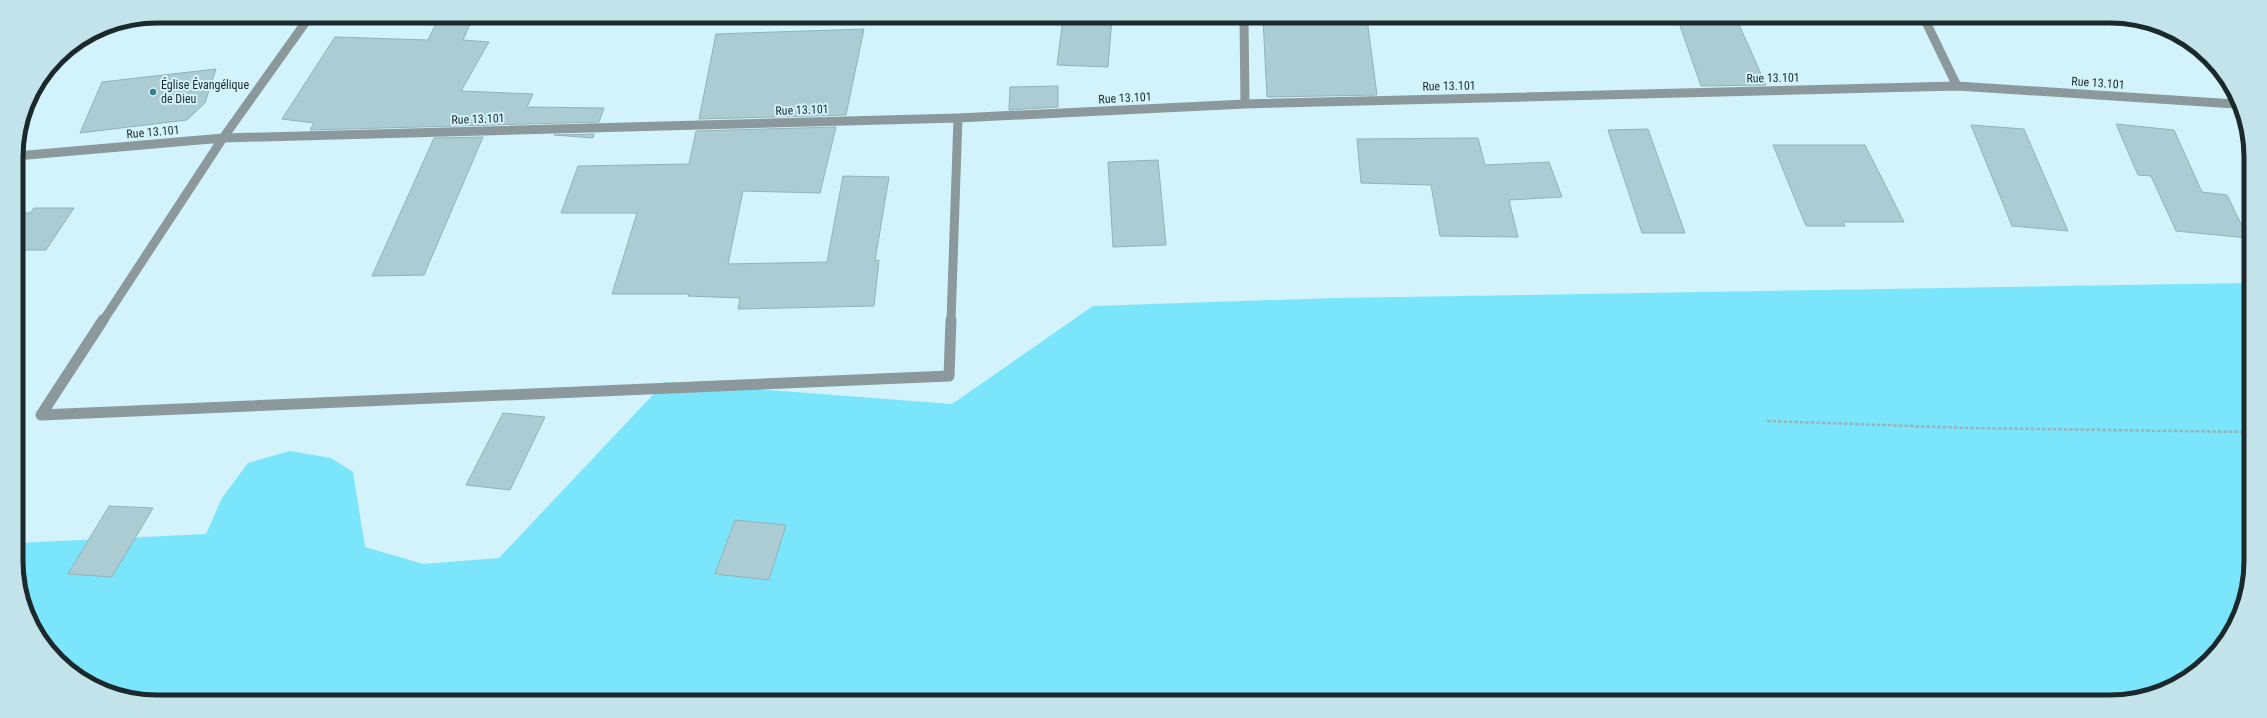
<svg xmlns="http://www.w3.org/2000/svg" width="2267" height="718" font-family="'Roboto Condensed',sans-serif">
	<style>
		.green { fill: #7be5fc }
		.building { fill: #acccd4; stroke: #92b2b9 }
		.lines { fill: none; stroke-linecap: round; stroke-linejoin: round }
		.path { stroke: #98b3b9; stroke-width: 2.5; stroke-dasharray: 3.5 2; stroke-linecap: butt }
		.minor-far1 { stroke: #8c999c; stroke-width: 9 }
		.minor { stroke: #8c999c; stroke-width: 11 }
		.poi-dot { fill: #3b808e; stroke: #d2f3fb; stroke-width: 1.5 }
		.labels { text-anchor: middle; stroke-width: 4; stroke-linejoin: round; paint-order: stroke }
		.street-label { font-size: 12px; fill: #1c292c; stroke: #d2f3fb }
		.poi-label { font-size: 12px; fill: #1c292c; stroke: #d2f3fb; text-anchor: start }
		.rim { fill: none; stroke: #1c292c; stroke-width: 5 }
	</style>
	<rect width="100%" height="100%" fill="#d2f3fb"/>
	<path class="green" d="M2248 283 2246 597 2227 639 2196 673 2155 694 2119 702 121 697 79 678 51 654 19 588 18 543 206 534 222 498 248 463 290 451 331 458 353 472 365 547 423 564 499 558 665 382 952 404 1093 306 1336 298Z"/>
	<path class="building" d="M439 17H473L463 40 489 42 461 91 533 94 527 107 604 108 599 122 310 130 314 123 282 119 335 37 428 40Z
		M1063 18H1112L1108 67 1057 65Z
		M1263 19H1367L1377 95 1267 97Z
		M1678 20H1737L1766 85 1701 86Z
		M864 29 846 115 699 119 716 34Z
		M216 69 205 103 187 120 80 133 102 82Z
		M1058 86V107L1009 110 1010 87Z
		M2116 124 2174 130 2202 192 2227 195 2248 238 2176 231 2151 176 2138 175Z
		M1971 125 2024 129 2068 231 2012 226Z
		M836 127 820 193 743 191 728 264 827 262 843 176 889 177 875 261 879 260 874 306 738 309 740 298 688 296 689 294H612L637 213H561L578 166 689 164 696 131Z
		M1648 129 1685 233H1642L1608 130Z
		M594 134 593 138 554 135Z
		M483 137 424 275 372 276 434 138Z
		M1478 138 1485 165 1549 162 1562 197 1509 200 1518 237 1440 236 1431 185 1361 183 1357 139Z
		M1773 145H1865L1904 222H1843L1845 226H1806Z
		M1158 160 1166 245 1113 247 1108 162Z
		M34 208H74L46 250H17V213H30Z
		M503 413 545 417 510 490 466 485Z
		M109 506 153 508 112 577 68 574Z
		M735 520 786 525 769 580 715 574Z"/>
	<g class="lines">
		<path class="path" d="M1767 421 1969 428 2247 432"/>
		<path class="minor-far1" d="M1244 19 1245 104
			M1925 20 1957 86
			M16 156 223 138 958 118 1245 104 1957 86 2235 104
			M103 321 223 138 310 16
			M951 321 958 118"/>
		<path class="minor" d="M41 415 949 376 951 320
			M41 415 103 320"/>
	</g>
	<circle class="poi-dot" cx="153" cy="92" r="4"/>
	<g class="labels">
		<g class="street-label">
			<text transform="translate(1773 78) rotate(-1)" y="4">Rue 13.101</text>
			<text transform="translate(2098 83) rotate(4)" y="4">Rue 13.101</text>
			<text transform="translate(1449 86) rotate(-1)" y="4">Rue 13.101</text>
			<text transform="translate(1125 98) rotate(-3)" y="4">Rue 13.101</text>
			<text transform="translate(802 110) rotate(-2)" y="4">Rue 13.101</text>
			<text transform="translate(478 119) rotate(-2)" y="4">Rue 13.101</text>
			<text transform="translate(153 132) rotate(-5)" y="4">Rue 13.101</text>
		</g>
		<g class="poi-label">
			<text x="161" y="89">Église Évangélique<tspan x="161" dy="14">de Dieu</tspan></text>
		</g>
	</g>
	<path d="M0 0H2267V718H0ZM157 23H2110A134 134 0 0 1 2244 157V561A134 134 0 0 1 2110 695H157A134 134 0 0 1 23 561V157A134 134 0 0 1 157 23Z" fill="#c3e3ea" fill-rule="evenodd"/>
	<path class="rim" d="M157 23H2110A134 134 0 0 1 2244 157V561A134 134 0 0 1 2110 695H157A134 134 0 0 1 23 561V157A134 134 0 0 1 157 23Z"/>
</svg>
